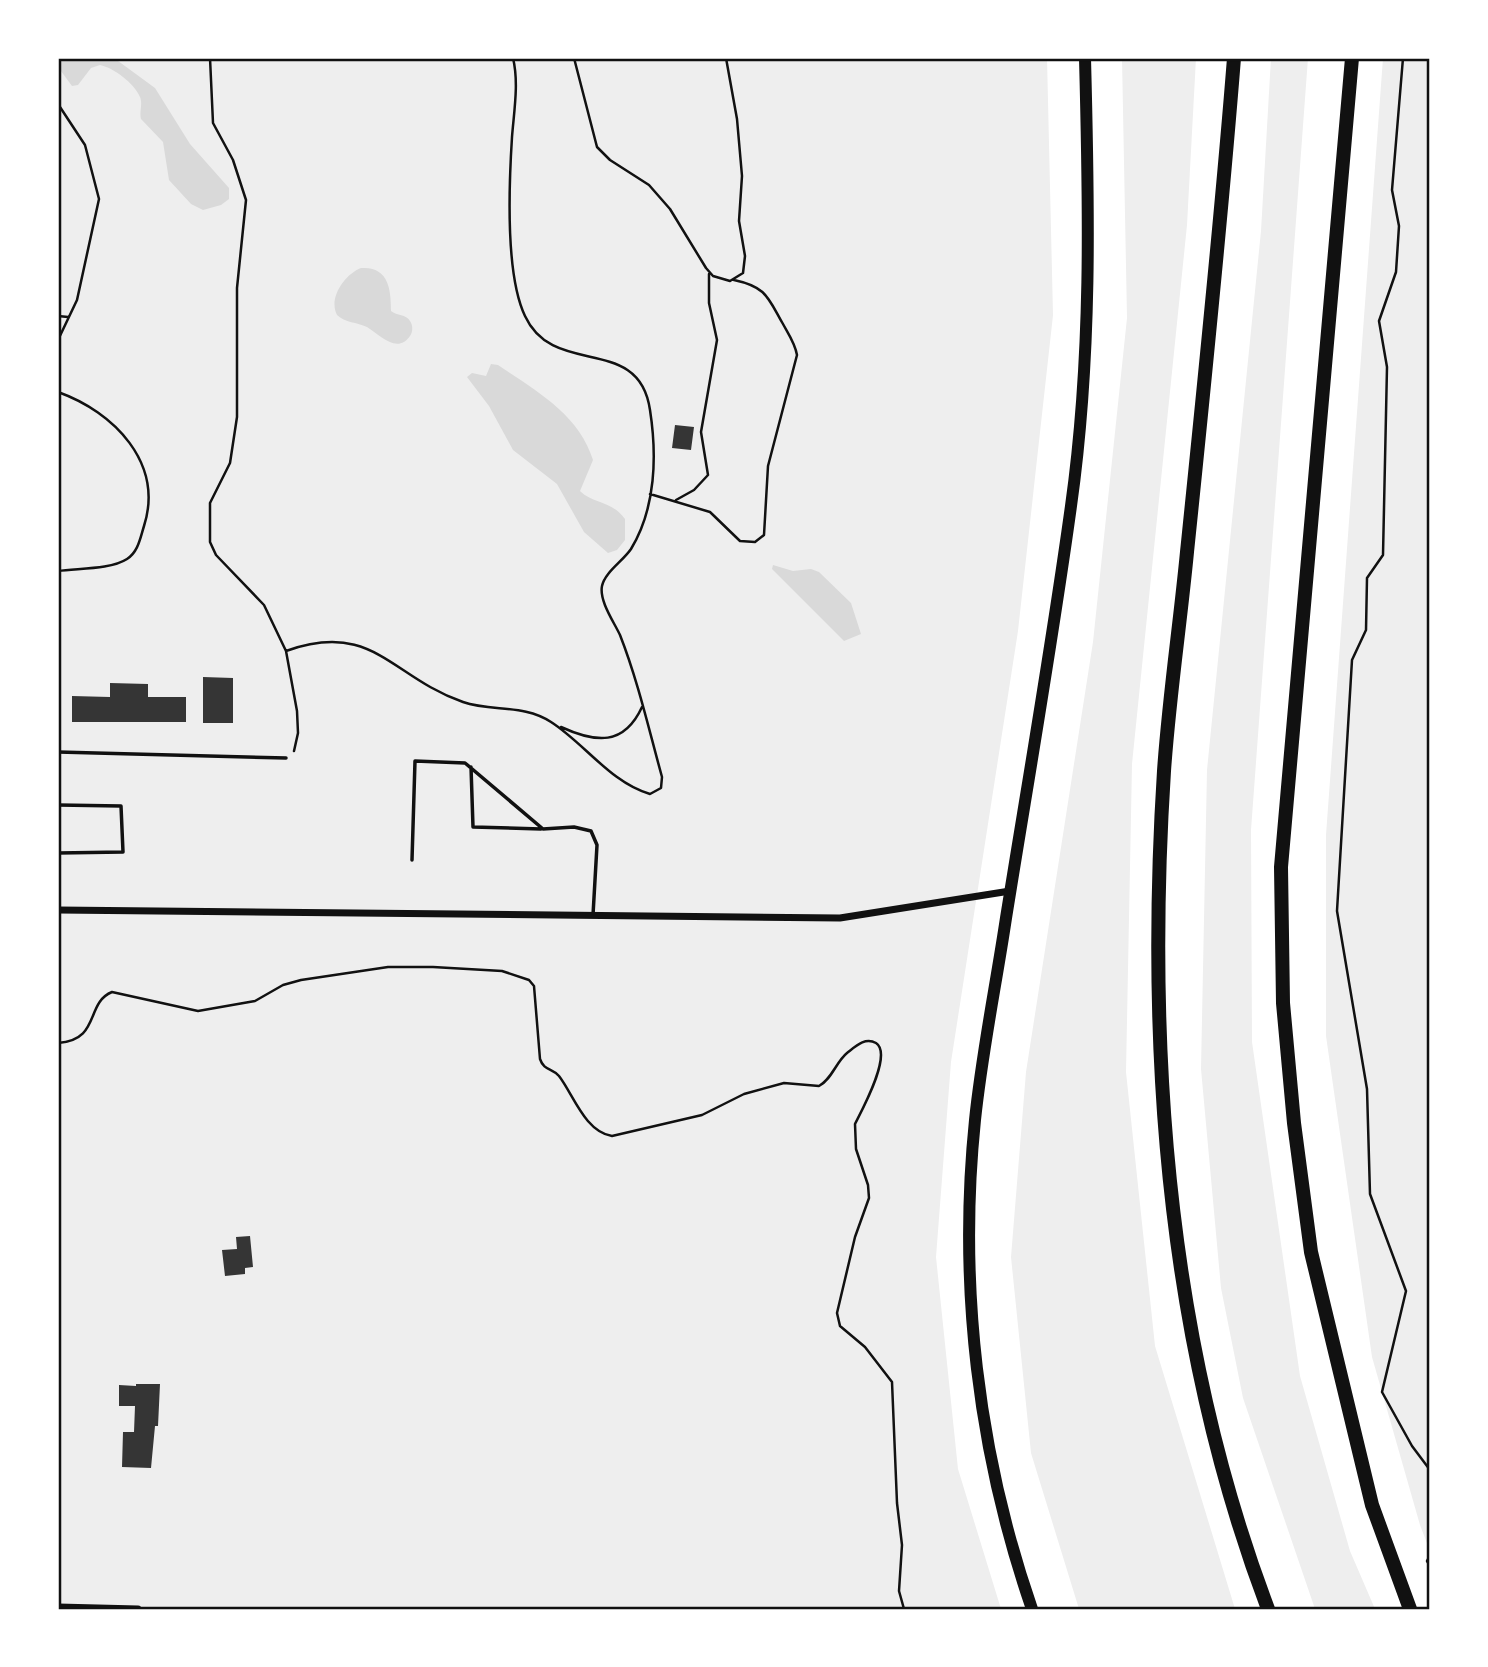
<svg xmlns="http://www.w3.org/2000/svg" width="1488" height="1667" font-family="Cabin,sans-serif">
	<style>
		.green { fill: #eee }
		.water { fill: #d9d9d9 }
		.building { fill: #353535 }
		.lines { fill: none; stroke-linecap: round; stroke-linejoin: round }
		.path { stroke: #111; stroke-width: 2.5 }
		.service { stroke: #111; stroke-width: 3.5 }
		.minor { stroke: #111; stroke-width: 7 }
		.primary { stroke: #111; stroke-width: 12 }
		.motorway { stroke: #111; stroke-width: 14 }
		.neatline { fill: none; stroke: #111; stroke-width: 2.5 }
	</style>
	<rect width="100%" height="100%" fill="#fff"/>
	<path class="green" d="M58 58H1047L1053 315 1018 631 951 1062 936 1257 958 1469 1001 1609H58Z
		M1122 58H1196L1187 225 1132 764 1126 1072 1155 1346 1235 1609H1079L1031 1453 1011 1257 1026 1072 1093 642 1127 318Z
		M1271 58H1308L1251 830 1252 1042 1300 1376 1350 1551 1375 1609H1315L1243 1398 1221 1288 1201 1069 1207 770 1261 231Z
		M1383 58H1430V1551L1420 1525 1372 1357 1326 1036V835Z"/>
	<path class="water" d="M58 58H114L155 88 190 144 229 188V199L221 205 203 210 191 204 169 180 163 142 141 119C139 112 143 104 140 97 134 83 114 68 100 65L91 68 78 85 72 86 58 67Z
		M361 268C389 266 391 290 391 311 397 316 406 314 410 321 413 325 413 332 410 336 397 355 379 334 367 327 357 322 345 323 337 315 328 298 345 274 361 268Z
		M491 364 498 365C535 390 579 414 593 460L580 491C593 504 611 500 625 519V540L617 550 608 553 584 532 557 484 513 450 489 406 467 377 472 373 486 376Z
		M773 565 793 571 811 569 819 572 851 603 861 634 844 641 772 569Z"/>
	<path class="building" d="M675 425 694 427 691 450 672 448Z
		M203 677 233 678V723H203Z
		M110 683 148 684V697H186V722H72V696L110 697Z
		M250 1236 253 1267 245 1268V1274L225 1276 222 1250 237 1249 236 1237Z
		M136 1384H160L158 1426H155L151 1468 122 1467 123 1432H134L135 1406H119V1385L136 1386Z"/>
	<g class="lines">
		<path class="path" d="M210 58 213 123 233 160 246 200 237 288V417L230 463 210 503V542L216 555 264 605 286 651 297 711 298 733 294 751
			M574 58 597 147 610 160 649 185 670 209 706 268 713 276 730 281 743 273 745 256 739 221 742 176 737 119 726 58
			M1403 58 1392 190 1399 226 1396 272 1379 321 1387 367 1383 555 1367 578 1366 630 1352 660 1337 911 1367 1089 1370 1194 1406 1291 1382 1392 1412 1446 1430 1470
			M58 104 85 145 99 199 77 300 58 340
			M58 316 68 317
			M58 392C114 412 164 463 144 526 140 539 138 552 127 559 110 570 77 568 58 571
			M650 494 710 512 740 541 755 542 764 535 768 466 797 355C795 343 789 335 783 324 768 298 767 287 734 280
			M676 500 694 490 708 475 701 432 717 340 709 303V274
			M286 651C373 620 391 677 463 702 492 712 524 704 551 722 584 743 611 783 650 794L661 788 662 777C649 730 638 681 620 635 614 622 599 601 602 586 605 572 623 561 631 549 656 508 657 455 650 410 639 333 554 379 525 316 505 274 509 184 512 137 514 111 519 83 513 58
			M561 727C596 743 624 746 642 707
			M58 1043C101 1040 85 1003 112 992L198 1011 255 1001 283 985 301 980 388 967H433L502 971 529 980 534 986 540 1059C544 1071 552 1068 559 1076 573 1094 585 1132 612 1136L702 1115 744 1094 784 1083 819 1086C832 1079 836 1062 847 1053 856 1046 865 1037 876 1043 893 1054 862 1110 855 1124L856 1149 868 1185 869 1198 855 1237 837 1313 840 1326 865 1347 892 1382 897 1503 902 1545 899 1591 904 1609
			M1430 1555 1427 1561 1430 1566"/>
		<path class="service" d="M58 752 286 758
			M471 767 473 827 541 829
			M58 805 121 806 123 852 58 853
			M412 860 415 761 465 763 543 829 574 827 591 831 597 845 593 915"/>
		<path class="minor" d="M58 910 840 918 1010 891
			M58 1607 138 1609"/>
		<path class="primary" d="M1032 1609C978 1453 958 1285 975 1120 982 1052 996 985 1006 918 1028 781 1052 644 1071 506 1092 357 1089 208 1085 58"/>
		<path class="motorway" d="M1234 58C1221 223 1204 387 1187 552 1180 625 1169 698 1164 771 1146 1052 1168 1345 1268 1609
			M1352 58 1281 867 1283 1003 1294 1123 1311 1252 1372 1505 1410 1609"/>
	</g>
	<rect width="1488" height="1667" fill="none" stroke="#ffffff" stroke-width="119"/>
	<rect x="60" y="60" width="1368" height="1548" class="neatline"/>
</svg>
